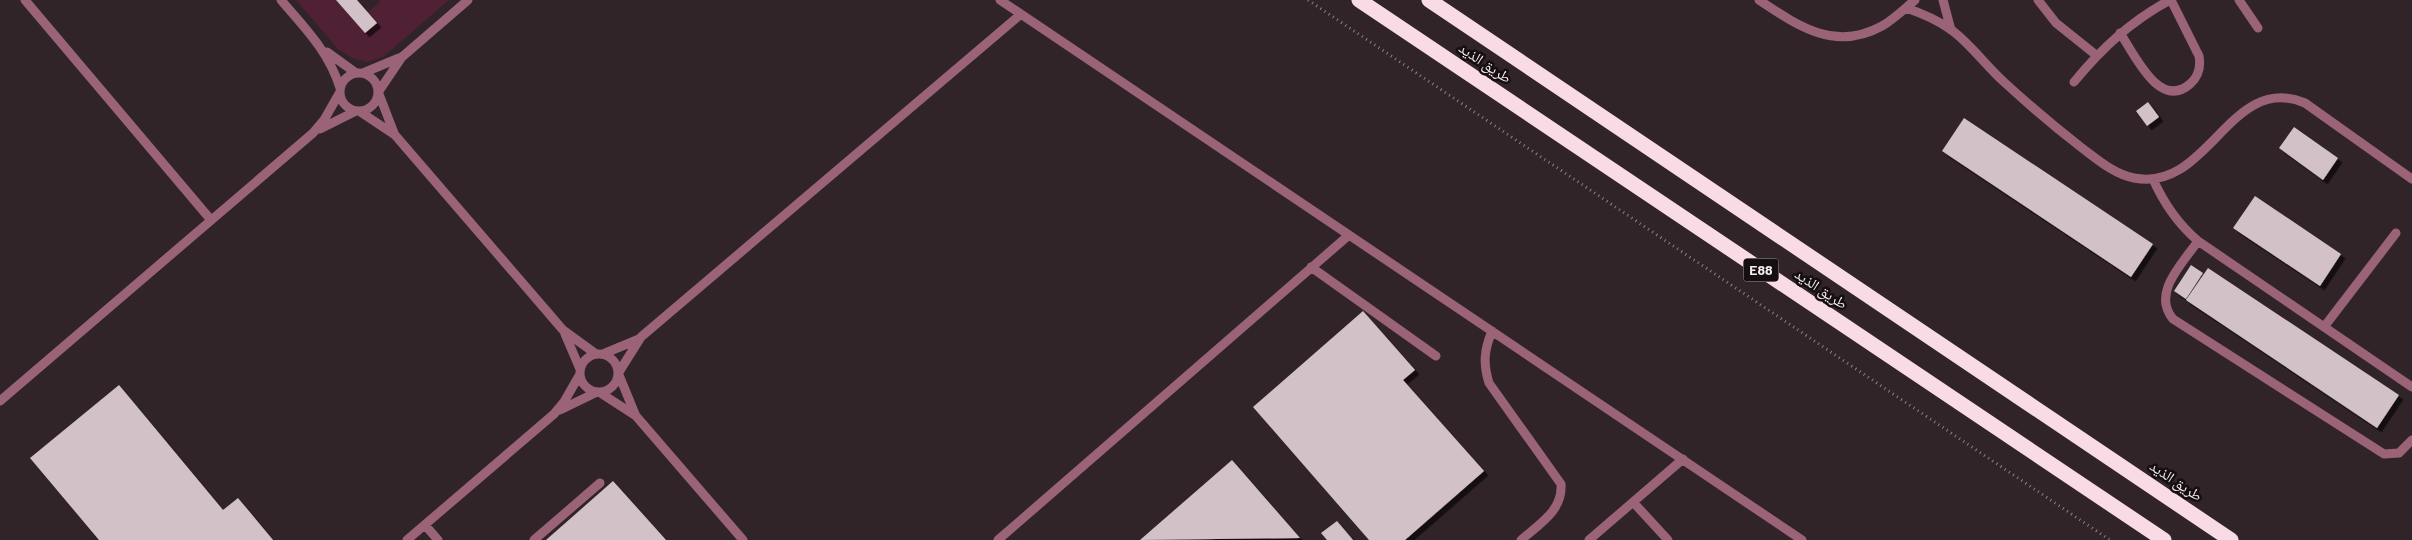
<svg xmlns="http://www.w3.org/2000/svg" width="2412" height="540" font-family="Barlow,'Noto Naskh Arabic',sans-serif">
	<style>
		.green { fill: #502134 }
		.building { fill: #d2c1c6; filter: url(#shadow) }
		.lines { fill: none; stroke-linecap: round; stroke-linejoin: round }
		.path { stroke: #8c8185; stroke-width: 3; stroke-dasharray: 1 4; stroke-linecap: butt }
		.lane { stroke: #9b6377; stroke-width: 9 }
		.highway { stroke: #f8dbe4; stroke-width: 15 }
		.labels { text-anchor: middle; stroke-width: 5; stroke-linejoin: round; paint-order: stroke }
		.shield { fill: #150f11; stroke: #b1a8ab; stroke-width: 1 }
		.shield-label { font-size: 14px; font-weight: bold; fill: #f4eaed }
		.street-label { font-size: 15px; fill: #f4eaed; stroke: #150f11 }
	</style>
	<defs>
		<filter id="shadow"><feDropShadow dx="4.5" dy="4.5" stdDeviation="0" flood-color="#0009"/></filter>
	</defs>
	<rect width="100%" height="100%" fill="#312429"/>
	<path class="green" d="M296 0H336L365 33 376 23 367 13 380 2 379 0H449L383 57 367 62 352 58 338 49Z"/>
	<path class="building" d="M336 0H357L377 23 365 33Z
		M2148 102 2159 117 2147 126 2136 111Z
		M1964 118 2153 244 2131 277 1942 151Z
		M2294 127 2338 158 2323 180 2279 148Z
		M2255 196 2341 254 2320 286 2233 228Z
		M2191 265 2203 273 2186 299 2174 291Z
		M2208 268 2399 395 2377 428 2186 300Z
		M1363 311 1415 370 1403 380 1484 471 1405 540H1369L1253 407Z
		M119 385 223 510 238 498 273 540H99L30 458Z
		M1232 460 1300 538 1140 540Z
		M613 481 666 540H546Z
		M1337 521 1353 540H1327L1321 533Z"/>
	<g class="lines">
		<path class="path" d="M1308 0 2110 540"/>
		<path class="lane" d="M25 0 211 220
			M281 0C305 28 329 52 340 88
			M1000 0 1802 540
			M1759 0C1798 26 1835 52 1882 26 1894 19 1904 9 1915 0
			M1943 0 1951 30
			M2038 0 2056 23 2096 55
			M2239 0 2258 28
			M1906 8C1921 13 1937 20 1950 29 1968 41 1987 67 2004 82 2029 105 2055 127 2082 148 2098 160 2114 174 2134 178 2209 193 2230 71 2305 103L2412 179
			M2120 33C2134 53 2159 111 2190 84 2199 76 2201 67 2199 56L2171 0
			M327 52 356 73
			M340 92a19 19 0 1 1 38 0a19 19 0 1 1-38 0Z
			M363 73 399 58
			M2074 82C2102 48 2131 21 2170 0
			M379 91 402 57 468 0
			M379 94 394 133
			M359 111 395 135 563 330 596 354
			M320 129 356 111
			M2153 179C2164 204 2177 223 2198 241L2412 387
			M2198 241C2183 263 2151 293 2173 319L2384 454 2399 453 2412 440
			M1311 267 1436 356
			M2324 327 2396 233
			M1492 331C1484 350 1483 364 1489 383L1561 484C1563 511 1539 524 1521 540
			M565 334 580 369
			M580 373a19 19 0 1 1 38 0a19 19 0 1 1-38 0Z
			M603 354 639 339
			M619 372 641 337 1021 14
			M619 375 635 414
			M599 392 636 416 743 540
			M0 401 313 133 324 120 340 92
			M560 410 597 392
			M1633 502 1668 540
			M425 525 438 540
			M407 540 554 414 564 402 580 374
			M534 540 600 483
			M998 540 1349 235
			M1589 540 1683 459"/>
		<path class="highway" d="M1359 0 2164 540
			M1429 0 2231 540"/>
	</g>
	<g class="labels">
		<rect class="shield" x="1743.5" y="258.5" width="35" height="23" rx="4"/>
		<g class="shield-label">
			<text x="1761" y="275">E88</text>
		</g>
		<g class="street-label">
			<text transform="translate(1485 63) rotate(34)" y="5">طريق الذيد</text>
			<text transform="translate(1821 289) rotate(34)" y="5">طريق الذيد</text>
			<text transform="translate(2176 481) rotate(34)" y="5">طريق الذيد</text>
		</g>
	</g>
</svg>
